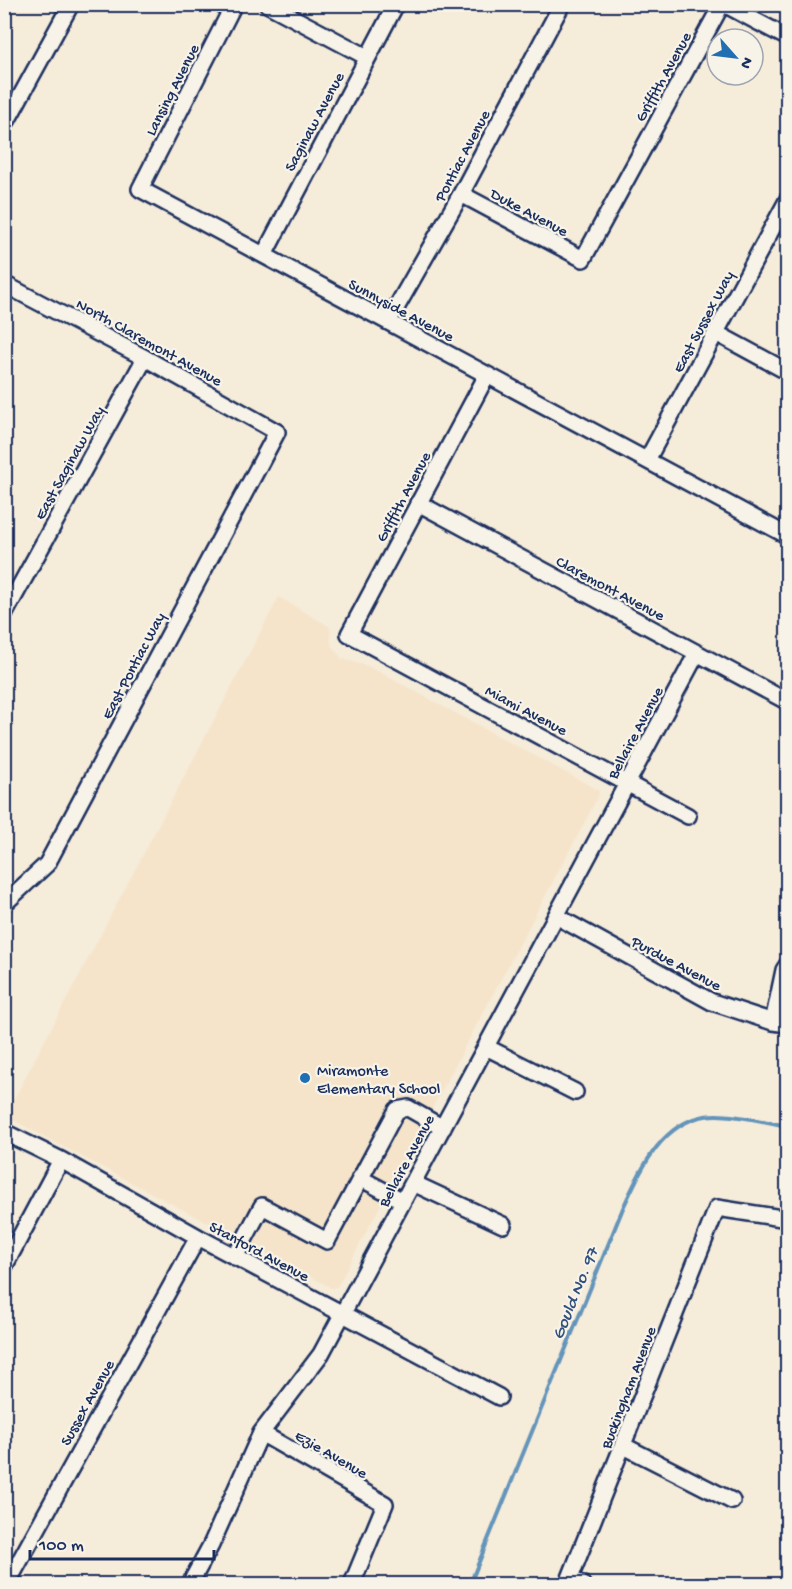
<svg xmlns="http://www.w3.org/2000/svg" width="792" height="1589" font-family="'Gochi Hand',sans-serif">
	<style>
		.built { fill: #f5e4ca }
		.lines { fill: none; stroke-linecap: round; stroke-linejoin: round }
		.stream { stroke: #6494ba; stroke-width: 4 }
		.minor-casing { stroke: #1b2f5e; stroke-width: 20 }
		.minor { stroke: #f7f3e8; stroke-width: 15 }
		.poi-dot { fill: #1f6fb2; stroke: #f7f3e8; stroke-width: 2 }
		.labels { text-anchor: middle; stroke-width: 4.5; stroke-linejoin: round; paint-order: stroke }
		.street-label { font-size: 16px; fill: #1b2f5e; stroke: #f7f3e8 }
		.poi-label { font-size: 16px; fill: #1b2f5e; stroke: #f7f3e8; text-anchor: start }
		.water-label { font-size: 18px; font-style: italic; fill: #33517d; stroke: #f7f3e8 }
	</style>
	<rect width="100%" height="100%" fill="#f6ecda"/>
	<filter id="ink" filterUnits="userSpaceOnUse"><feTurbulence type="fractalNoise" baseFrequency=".0167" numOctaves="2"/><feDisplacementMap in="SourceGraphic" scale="12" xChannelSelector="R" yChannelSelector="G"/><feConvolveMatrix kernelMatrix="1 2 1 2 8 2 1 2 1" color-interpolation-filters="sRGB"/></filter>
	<g filter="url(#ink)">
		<path class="built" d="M279 597 330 627 331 645 342 659 368 666 598 790 599 795 337 1287 332 1288 5 1116Z"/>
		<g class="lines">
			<path class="stream" d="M470 1584 623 1208C641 1170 660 1124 705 1116 726 1112 766 1122 788 1126"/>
			<defs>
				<path id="minor" d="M234 4 140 189 788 536
					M267 4 367 57
					M724 4 788 38
					M4 120 7 121 71 4
					M461 194 583 259 722 4
					M264 255 396 4
					M4 284 145 358 277 432 47 864 4 904
					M388 322 461 194 562 4
					M716 333 788 372
					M487 375 349 634 688 816
					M647 460 788 199
					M418 503 788 702
					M4 615 145 358
					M556 916 712 1002 773 1022 788 1024
					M773 1022 784 970 788 964
					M486 1047 575 1092
					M4 1132 61 1160 198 1237 499 1397
					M360 1178 403 1201
					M413 1183 503 1225
					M235 1257 262 1206 327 1241 397 1110 408 1108 443 1128
					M4 1267 61 1160
					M261 1433 385 1504 352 1584
					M624 1446 732 1501
					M7 1584 198 1237
					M190 1584 211 1545 261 1433 321 1354 697 653
					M582 1584 570 1578 717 1208 788 1219"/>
			</defs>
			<use href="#minor" class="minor-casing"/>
			<use href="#minor" class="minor"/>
		</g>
	</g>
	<circle class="poi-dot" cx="305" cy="1078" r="6"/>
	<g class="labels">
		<g class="street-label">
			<text transform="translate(662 76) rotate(-61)" y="6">Griffith Avenue</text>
			<text transform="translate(171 89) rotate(-63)" y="6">Lansing Avenue</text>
			<text transform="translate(313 121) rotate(-62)" y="6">Saginaw Avenue</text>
			<text transform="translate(461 155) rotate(-62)" y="6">Pontiac Avenue</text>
			<text transform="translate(530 211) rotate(28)" y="6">Duke Avenue</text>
			<text transform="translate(402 309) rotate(28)" y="6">Sunnyside Avenue</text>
			<text transform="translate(702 321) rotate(-62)" y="6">East Sussex Way</text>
			<text transform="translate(150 341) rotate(29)" y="6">North Claremont Avenue</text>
			<text transform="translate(68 462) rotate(-61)" y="6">East Saginaw Way</text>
			<text transform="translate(402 496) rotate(-62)" y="6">Griffith Avenue</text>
			<text transform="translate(611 587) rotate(28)" y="6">Claremont Avenue</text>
			<text transform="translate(132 665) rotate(-62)" y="6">East Pontiac Way</text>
			<text transform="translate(527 709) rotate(28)" y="6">Miami Avenue</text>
			<text transform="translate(634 732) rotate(-62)" y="6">Bellaire Avenue</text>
			<text transform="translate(677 962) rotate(28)" y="6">Purdue Avenue</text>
			<text transform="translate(405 1160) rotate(-62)" y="6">Bellaire Avenue</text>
			<text transform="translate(260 1250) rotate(28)" y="6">Stanford Avenue</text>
			<text transform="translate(627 1387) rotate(-69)" y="6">Buckingham Avenue</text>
			<text transform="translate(86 1402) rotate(-61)" y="6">Sussex Avenue</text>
			<text transform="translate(332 1453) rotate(30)" y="6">Ezie Avenue</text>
		</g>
		<g class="poi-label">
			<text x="317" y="1075">Miramonte<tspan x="317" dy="18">Elementary School</tspan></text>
		</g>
		<g class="water-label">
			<text transform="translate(574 1293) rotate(-68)" y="6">Gould No. 97</text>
		</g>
	</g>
	<rect width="792" height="1589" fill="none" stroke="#f7f3e8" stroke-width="24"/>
	<rect x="12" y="12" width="768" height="1565" fill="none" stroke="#1b2f5e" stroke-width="2" filter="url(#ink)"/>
	<g transform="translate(735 57) rotate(118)"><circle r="28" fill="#f7f3e8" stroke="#9fa5b1" stroke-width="1.5"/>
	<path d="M0-4.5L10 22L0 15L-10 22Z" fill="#1f6fb2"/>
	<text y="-9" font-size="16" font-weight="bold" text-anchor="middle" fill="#1b2f5e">N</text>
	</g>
	<path d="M30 1550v9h184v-9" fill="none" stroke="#1b2f5e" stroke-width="3"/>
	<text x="39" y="1550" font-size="18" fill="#1b2f5e" stroke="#f7f3e8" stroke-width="4.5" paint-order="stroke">100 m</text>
</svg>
